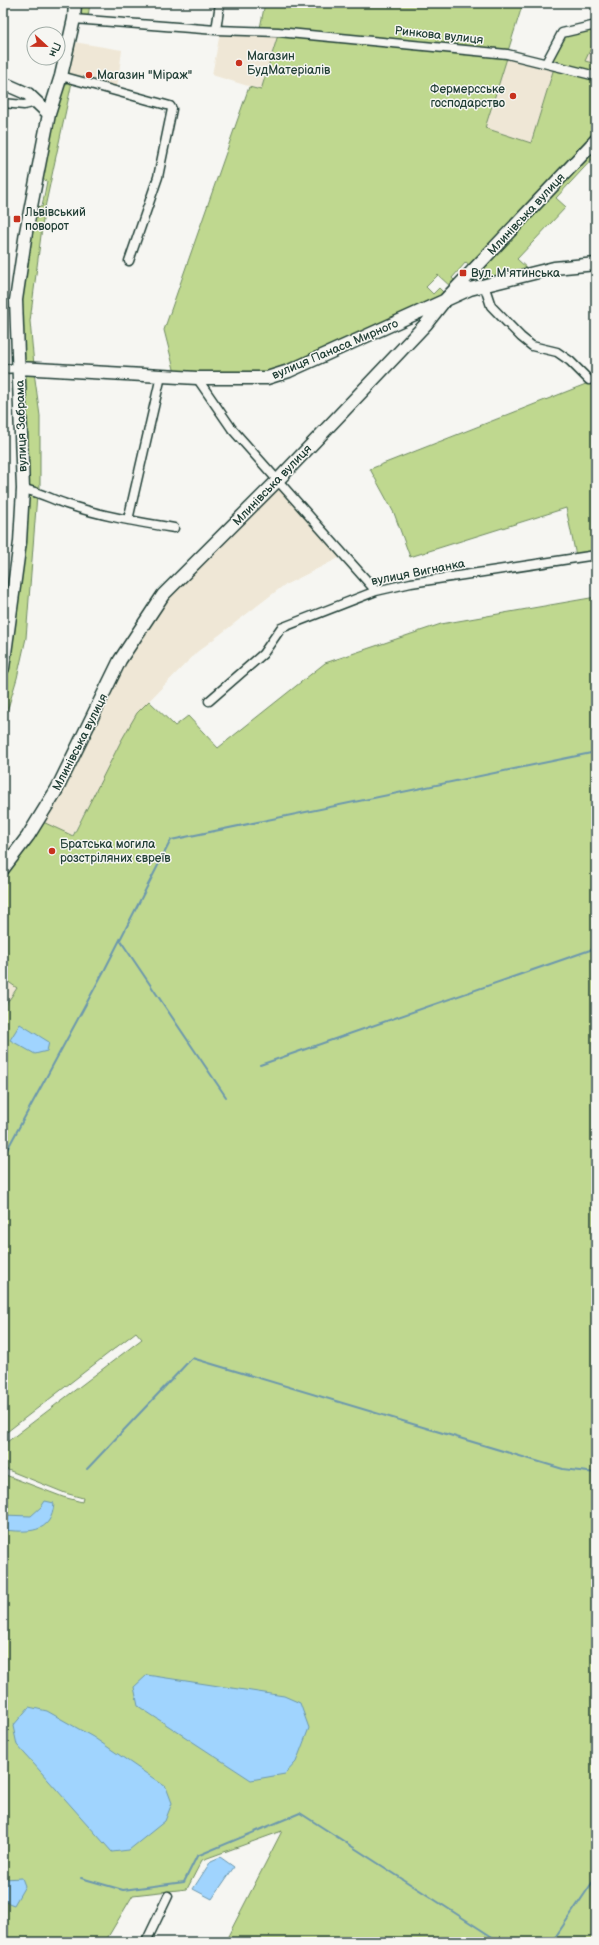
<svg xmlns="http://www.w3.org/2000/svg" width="599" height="1945" font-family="'Balsamiq Sans',sans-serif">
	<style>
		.built { fill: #efe7d6 }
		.green { fill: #bfd88f; stroke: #6f8a62 }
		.water { fill: #a0d4fe; stroke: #6c98ad }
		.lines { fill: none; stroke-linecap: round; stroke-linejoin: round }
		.stream { stroke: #6c98ad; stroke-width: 2 }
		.street-casing { stroke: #1f3d34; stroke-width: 11 }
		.secondary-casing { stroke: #1f3d34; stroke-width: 15 }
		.street { stroke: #f6f6f2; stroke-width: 8 }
		.secondary { stroke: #f6f6f2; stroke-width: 12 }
		.poi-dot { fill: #c8321e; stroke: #f6f6f2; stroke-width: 1.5 }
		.labels { text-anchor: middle; stroke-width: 3; stroke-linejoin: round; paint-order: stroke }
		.street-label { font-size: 12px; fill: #1f3d34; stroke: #f6f6f2 }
		.poi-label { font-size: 12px; fill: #1f3d34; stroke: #f6f6f2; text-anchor: start }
	</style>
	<rect width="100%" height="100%" fill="#f6f6f2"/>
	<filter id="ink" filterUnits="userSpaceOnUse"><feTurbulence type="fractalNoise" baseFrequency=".025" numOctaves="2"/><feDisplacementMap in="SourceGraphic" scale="8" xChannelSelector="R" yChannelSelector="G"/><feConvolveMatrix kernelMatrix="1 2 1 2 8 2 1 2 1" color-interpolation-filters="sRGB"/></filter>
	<g filter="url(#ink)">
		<path class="built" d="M220 33 278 35 261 90 212 75Z
			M596 37V64L584 61Z
			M74 42 122 50 117 89 66 75Z
			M507 58 554 68 531 143 485 128Z
			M277 486 341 557 283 586 197 652 137 713 72 836 41 821 123 662 165 597Z
			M5 843 15 848 3 864V846Z
			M3 978 17 988 3 1009Z"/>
		<path class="green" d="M80 3H90L88 17H80Z
			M265 3H523L508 51 260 28Z
			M596 28V37L585 61 596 64V72L550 61 564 36Z
			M278 35 507 58 485 128 531 143 554 68 596 79V135L472 267 466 262 452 278 457 283 452 288 438 275 426 287 433 294 439 288 446 295 266 375 175 373 164 330 249 87 261 90Z
			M65 80 72 82 44 212 30 321 34 365H23L21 301 36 206 42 207 47 181 41 179 54 115Z
			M596 145V155L556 198 566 207 517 259 529 270 483 282 477 276 479 269Z
			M24 372H34L40 416V490L28 488Z
			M596 380V552L576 556 566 508 410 557 394 513 370 469Z
			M28 493 37 495 26 638 17 678 3 725V696L14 636 25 542Z
			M596 597V1938L594 1942H225L282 1831 202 1860 187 1889 133 1895 105 1942H3V1474L63 1497 82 1502 83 1498 65 1493 3 1468V1445L142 1339 136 1332 3 1435V1009L17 988 3 978V874L41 821 73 836 121 741 137 713 149 701 175 726 188 716 218 748 325 663 441 624Z"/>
		<path class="water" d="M20 1024 49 1042 47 1051 35 1054 10 1040Z
			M45 1501 54 1503C52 1535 27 1532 3 1530V1515L31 1516 41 1507Z
			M147 1675 284 1696 300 1703 309 1728 296 1762 285 1774 251 1780 138 1706 134 1687Z
			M29 1707 47 1711 93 1737 166 1787 172 1803 165 1821 129 1850 112 1852 17 1745 13 1726Z
			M220 1857 234 1867 212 1899 193 1889 211 1861Z
			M22 1878 25 1886 14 1905 3 1901V1879Z"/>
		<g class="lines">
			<path class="stream" d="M120 940 226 1097
				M260 1065 596 948
				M3 1157 105 969 171 840 596 752
				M87 1469 192 1358 563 1469 596 1473
				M81 1878 123 1890 184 1882 197 1856 300 1813 500 1942
				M552 1942 596 1877"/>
			<defs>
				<path id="street" d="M74 19 216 30 278 32 507 54 596 76
					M216 30 220 3
					M546 63 562 33 596 25
					M61 76 170 106 172 109 158 177 129 261
					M3 103 24 105 37 102
					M484 285 491 306 521 337 532 346 557 352 570 361 589 380
					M3 369 19 368
					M197 378 232 429 376 591
					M23 489C39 492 51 499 66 504 101 516 138 522 174 528
					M128 520 161 376
					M209 701 263 654 281 628 376 591 411 583 596 555
					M146 1942 168 1896"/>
				<path id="secondary" d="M3 83 28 94 49 114
					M19 368 197 378H267L289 371 470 289 554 268 596 264
					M3 668 20 542 23 489 16 300 26 232 49 114 61 76 74 19 75 3
					M3 869 28 836 57 789 120 660 163 595 277 481 426 324 445 300 596 140"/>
			</defs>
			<use href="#street" class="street-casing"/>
			<use href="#secondary" class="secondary-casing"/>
			<use href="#street" class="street"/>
			<use href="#secondary" class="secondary"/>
		</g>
	</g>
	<g class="poi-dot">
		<circle cx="239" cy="63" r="4"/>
		<circle cx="89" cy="75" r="4"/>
		<circle cx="513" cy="96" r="4"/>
		<rect x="13" y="215" width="8" height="8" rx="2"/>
		<rect x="459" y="269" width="8" height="8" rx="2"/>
		<circle cx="52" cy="851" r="4"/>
	</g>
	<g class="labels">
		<g class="street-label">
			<text transform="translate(439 35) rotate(6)" y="4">Ринкова вулиця</text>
			<text transform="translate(526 214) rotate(-47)" y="4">Млинівська вулиця</text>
			<text transform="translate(335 349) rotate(-23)" y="4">вулиця Панаса Мирного</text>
			<text transform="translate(21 426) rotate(-92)" y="4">вулиця Забрама</text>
			<text transform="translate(272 485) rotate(-46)" y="4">Млинівська вулиця</text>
			<text transform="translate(418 572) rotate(-11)" y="4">вулиця Вигнанка</text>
			<text transform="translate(80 742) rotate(-63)" y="4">Млинівська вулиця</text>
		</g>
		<g class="poi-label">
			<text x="247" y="60">Магазин<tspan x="247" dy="14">БудМатеріалів</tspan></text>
			<text x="97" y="79">Магазин "Міраж"</text>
			<text x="505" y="93" text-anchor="end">Фермерсське<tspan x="505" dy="14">господарство</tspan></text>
			<text x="25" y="216">Львівський<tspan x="25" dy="14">поворот</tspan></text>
			<text x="471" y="277">Вул. М'ятинська</text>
			<text x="60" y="848">Братська могила<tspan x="60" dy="14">розстріляних євреїв</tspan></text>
		</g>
	</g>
	<rect width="599" height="1945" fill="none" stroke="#f6f6f2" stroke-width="16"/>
	<rect x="8" y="8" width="583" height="1929" fill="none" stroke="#1f3d34" stroke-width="1.5" filter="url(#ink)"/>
	<g transform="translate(46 46) rotate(112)"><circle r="19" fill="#f6f6f2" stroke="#a0aca6"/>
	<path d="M0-3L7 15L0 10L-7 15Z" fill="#c8321e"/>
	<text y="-6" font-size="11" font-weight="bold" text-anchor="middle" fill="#1f3d34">Пн</text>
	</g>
</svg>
